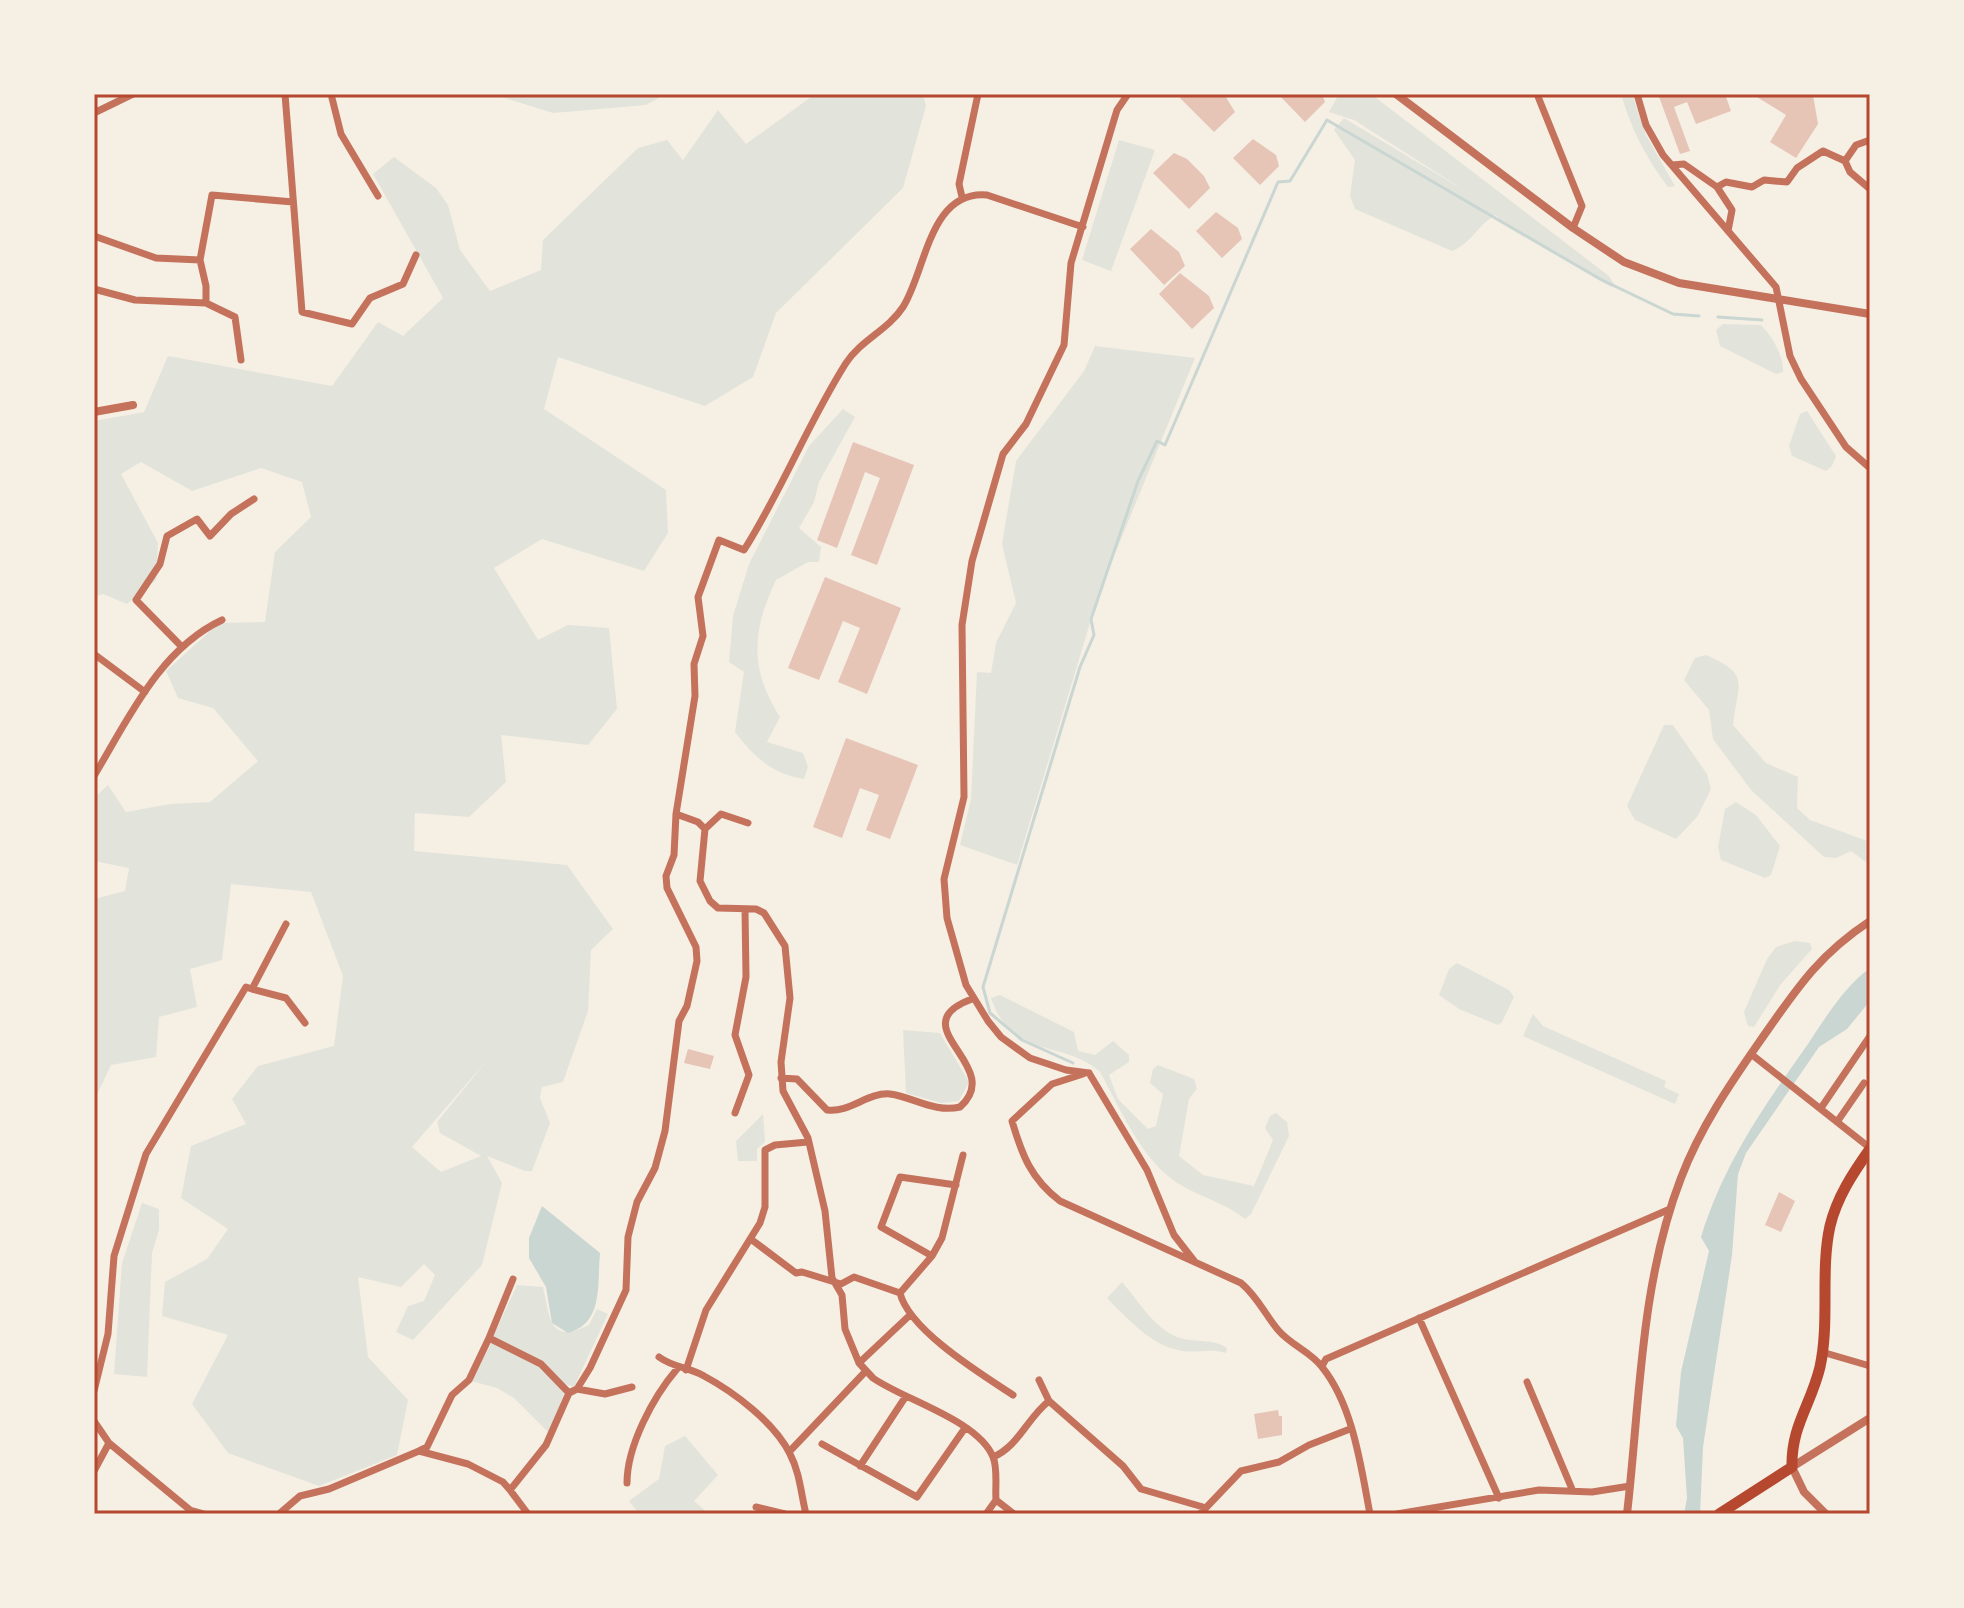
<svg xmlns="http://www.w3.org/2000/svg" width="1964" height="1608" font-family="Quicksand,sans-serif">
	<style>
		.green { fill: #e2e4dc; fill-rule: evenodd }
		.water { fill: #c9d6d2 }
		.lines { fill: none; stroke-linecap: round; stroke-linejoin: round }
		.stream { stroke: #c9d6d2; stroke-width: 3 }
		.building { fill: #e6c5b7 }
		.minor { stroke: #c5725c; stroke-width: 7 }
		.tertiary { stroke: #c5725c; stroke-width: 8 }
		.trunk { stroke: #b5482f; stroke-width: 11 }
		.neatline { fill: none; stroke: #b5482f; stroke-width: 3 }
	</style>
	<rect width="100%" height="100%" fill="#f6efe4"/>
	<path class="green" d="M492 94H666L646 105 553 113Z
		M815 94H923L926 106 903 188 776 313 753 377 705 406 558 357 544 409 666 490 668 533 644 571 542 539 494 568 538 640 568 625 609 628 617 709 588 745 501 735 506 782 469 817 415 813 414 851 567 865 613 929 591 950 588 1011 563 1082 542 1087 540 1098 550 1123 532 1171H525L487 1156 502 1183 482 1265 413 1340 396 1332 408 1306 424 1301 435 1275 424 1264 401 1287 358 1277 368 1357 408 1400 397 1455 319 1486 228 1453 192 1404 228 1335 162 1316 165 1282 207 1259 228 1229 181 1198 191 1146 246 1124 232 1099 258 1066 334 1046 343 976 311 892 231 884 222 960 190 969 197 1007 159 1017 156 1057 111 1065 94 1101V899L125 891 129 868 94 861V798L108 785 126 812 170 804 210 802 258 761 213 708 178 698 166 671 219 623 265 622 275 552 311 517 302 482 261 468 192 491 141 462 121 474 158 543 156 580 127 604 103 594 94 597V421L144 412 168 356 332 386 378 322 403 336 443 298 373 174 394 157 436 188 448 205 460 250 490 291 541 270 543 240 638 148 667 140 683 160 718 110 746 144ZM488 1059 437 1122 440 1133 481 1156 441 1172 412 1147Z
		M1339 94H1371L1609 276 1615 286 1611 287 1501 222 1496 215C1478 224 1472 243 1452 251L1355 209 1350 196 1355 160 1334 130 1344 118 1467 192 1354 120 1329 112Z
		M1621 94H1632L1646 135 1675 186 1668 187C1646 158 1631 129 1621 94Z
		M1119 140 1155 150 1111 271 1082 260Z
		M1723 324 1761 325C1772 336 1784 356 1783 372L1776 374 1720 346 1716 330Z
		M1095 346 1195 358 1099 593 1017 865 960 845 971 799 977 672 991 673 996 643 1016 603 1002 544 1016 461 1084 371Z
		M843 409 855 417 819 482 814 502 799 528 821 547 819 562H808L776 580C752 631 749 668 780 717L767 742 803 753 808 767 804 779C771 773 755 758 735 732L744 672 729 662 733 616 749 564 809 446Z
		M1807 411 1836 456 1832 466 1826 471 1792 456 1789 446 1800 414Z
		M1706 655C1751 675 1738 681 1733 725L1766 763 1798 777 1797 808 1810 820 1870 842V865L1851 851 1836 858 1824 857 1751 790 1713 739 1709 710 1684 680 1695 658Z
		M1664 725H1673L1707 774 1711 789 1697 817 1676 839 1635 820 1627 806Z
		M1736 802 1756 815 1780 846 1771 875 1765 878 1721 860 1718 847 1725 809Z
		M1795 941 1810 943 1812 949 1781 984 1754 1027 1748 1026 1744 1012 1767 959 1776 947Z
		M1457 963 1509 990 1514 997 1502 1022 1498 1025 1459 1009 1439 995 1449 969Z
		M1000 995 1074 1032 1078 1051 1095 1055 1113 1041 1129 1055V1062L1109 1075 1118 1099 1148 1129 1156 1126 1163 1094 1150 1083 1153 1069 1158 1065 1194 1079 1197 1089 1189 1099 1179 1156 1203 1175 1254 1186 1273 1140 1265 1128 1270 1116 1276 1113 1287 1122 1289 1136 1251 1214 1245 1219C1223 1201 1195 1196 1173 1180 1139 1155 1120 1108 1100 1072 1065 1039 1012 1061 991 998Z
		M1533 1014 1543 1026 1666 1081 1664 1087 1679 1094 1675 1104 1523 1036Z
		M903 1030 940 1033 969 1082 959 1101 941 1103 906 1093Z
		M763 1114 765 1142 757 1149V1161H738L736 1141Z
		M142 1203 159 1209V1230L152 1253 147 1377 114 1374 122 1263Z
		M1122 1282C1138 1300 1154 1328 1177 1337 1193 1343 1213 1338 1227 1348L1226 1353C1210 1348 1198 1353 1183 1351 1151 1346 1129 1320 1107 1298Z
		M517 1285 543 1287C550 1318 549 1345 589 1325L597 1309 608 1314 574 1387 565 1384 546 1364 493 1337Z
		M492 1342 543 1369 564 1393 550 1434 514 1398 497 1388 471 1381Z
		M685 1436 718 1475 694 1501 709 1514H639L629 1501 659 1479 665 1446Z"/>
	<path class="water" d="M1870 968V1001L1847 1029 1819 1047 1746 1153 1738 1174 1732 1255 1703 1447 1700 1514H1684L1687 1498 1683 1438 1676 1426 1681 1372 1709 1251 1701 1237C1725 1161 1763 1108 1808 1044 1825 1018 1845 986 1870 968Z
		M542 1206 600 1253C597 1284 604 1323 568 1333L552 1323 546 1287 529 1258V1238Z"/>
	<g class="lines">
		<path class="stream" d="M1718 317 1762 320
			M1073 1063 1022 1040 990 1013 983 987 1080 667 1094 635 1091 619 1138 481 1157 441 1165 445 1278 182 1290 181 1327 120 1600 279 1673 314 1699 316"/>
	</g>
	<path class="building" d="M1184 94H1224L1235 112 1214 132 1180 98Z
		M1278 94H1322L1325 102 1305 122Z
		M1658 94H1725L1731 111 1696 124 1687 102 1674 107 1690 151 1680 154Z
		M1752 94 1813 95 1818 124 1796 158 1770 142 1786 115Z
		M1253 139 1276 155 1279 166 1260 185 1233 158Z
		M1174 153 1187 159 1204 176 1210 188 1189 209 1153 173Z
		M1216 212 1238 228 1242 239 1222 258 1196 231Z
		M1151 229 1179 252 1185 266 1164 285 1130 249Z
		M1180 273 1209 296 1214 308 1192 329 1159 294Z
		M853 442 914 465 877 565 851 555 880 478 865 472 837 548 817 540Z
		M825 577 901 608 867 694 838 682 860 628 843 621 819 680 788 668Z
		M846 738 918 765 890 839 866 830 879 795 860 788 842 838 813 827Z
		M688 1049 714 1056 710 1069 684 1063Z
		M1779 1192 1795 1201 1781 1232 1765 1225Z
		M1278 1410 1279 1416H1282V1435L1258 1439 1254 1414Z"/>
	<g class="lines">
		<path class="minor" d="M285 94 302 312 352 324 370 298 403 284 416 255
			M331 94 341 134 378 196
			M1537 94 1582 206 1573 228
			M1637 94 1646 125 1663 155 1776 287 1790 356 1801 379 1846 447 1870 468
			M94 113 133 94
			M1870 140 1856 145 1845 161 1850 172 1870 189
			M1672 165 1684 164 1717 187 1732 210 1728 231
			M1717 187 1726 182 1752 187 1764 180 1787 182 1797 168 1823 151 1845 161
			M962 197 959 184 978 94
			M94 236 156 258 200 260
			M94 289 135 300 206 303V286L200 260 212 195 293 202
			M206 303 235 317 241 360
			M181 646 136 600 160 564 167 536 197 519 210 536 231 514 254 499
			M94 654 145 692
			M94 776C128 719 160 649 222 620
			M676 814 698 822 705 829 700 881 710 901 718 908 756 909 764 913 785 946 790 998 781 1062 783 1091 808 1138 825 1211 832 1278 842 1295 845 1329 859 1363 873 1378C904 1400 978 1420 993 1457 998 1468 995 1488 996 1500L1014 1514
			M705 829 721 814 748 823
			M252 989 286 998 305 1023
			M1751 1054 1870 1148
			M1089 1073 1066 1070 1030 1058 1001 1037 988 1021 966 985 947 918 944 879 964 797 962 625 972 561 1003 454 1026 424 1064 345 1071 263 1117 110 1128 94
			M1089 1073 1147 1170 1174 1235 1195 1262
			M1083 1074 1052 1084 1012 1121C1022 1155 1031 1179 1060 1201L1241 1283C1258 1297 1265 1315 1279 1331 1291 1345 1311 1352 1322 1367 1353 1405 1361 1467 1370 1514
			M781 1078 797 1079 827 1110C850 1113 868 1092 890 1094 913 1097 935 1113 960 1107 1007 1066 898 1026 972 999
			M1821 1108 1870 1036
			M735 1113 749 1075 735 1035 746 977 745 909
			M1837 1122 1864 1083
			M752 1240 796 1273 802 1272 841 1284 854 1277 900 1293
			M932 1256 881 1227 900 1177 956 1185
			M900 1293 932 1256 942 1238 963 1155
			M900 1293C909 1330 981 1374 1013 1395
			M1419 1318 1499 1498
			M489 1338 513 1279
			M1822 1352 1870 1366
			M659 1357C674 1368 689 1367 704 1376 734 1392 775 1423 790 1454 800 1473 801 1494 806 1514
			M859 1363 910 1315
			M1322 1366 1326 1359 1670 1209
			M686 1370 706 1310 760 1223 765 1207V1150L775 1145 808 1142
			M1039 1380 1049 1401 1123 1466 1141 1489 1203 1507
			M1527 1382 1572 1489
			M577 1389 605 1394 632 1387
			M94 1391 108 1334 114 1256 146 1154 246 987 252 989 286 924
			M94 1421 109 1443 190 1510 204 1514
			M822 1444 917 1497 965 1428
			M419 1451 427 1447 452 1395 469 1380 489 1338 541 1364 569 1393
			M789 1452 865 1372
			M993 1457C1018 1447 1028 1417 1049 1401
			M860 1466 906 1396
			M94 1471 109 1443
			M627 1483C627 1446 653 1397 677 1369
			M756 1507 785 1514
			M279 1514 300 1496 329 1489 419 1451 468 1464 503 1482 510 1490
			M528 1514 510 1490 546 1445 569 1393 577 1389 590 1368 626 1290 628 1237 637 1202 655 1168 665 1131 679 1021 687 1006 697 961 696 947 667 888 666 876 674 855 676 814 695 696 694 664 703 636 698 597 719 540 744 550C782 490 808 423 846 363 861 340 888 330 903 307 926 271 929 190 987 195L1083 227
			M986 1514 996 1500
			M1200 1514 1241 1471 1279 1462 1309 1445 1350 1429
			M1397 1514 1539 1490 1592 1492 1630 1486"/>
		<path class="tertiary" d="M1396 94 1573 228 1624 262 1679 283 1870 314
			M94 412 133 405
			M1627 1514C1640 1402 1640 1284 1681 1178 1700 1128 1730 1084 1760 1041 1796 990 1817 956 1870 921
			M1826 1514 1804 1492 1792 1467 1870 1418"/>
		<path class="trunk" d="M1719 1514 1792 1467C1791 1426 1811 1405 1820 1367 1830 1321 1820 1271 1830 1226 1837 1197 1853 1173 1870 1149"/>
	</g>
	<rect width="1964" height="1608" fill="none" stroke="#f6efe4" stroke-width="192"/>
	<rect x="96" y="96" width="1772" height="1416" class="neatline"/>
</svg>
